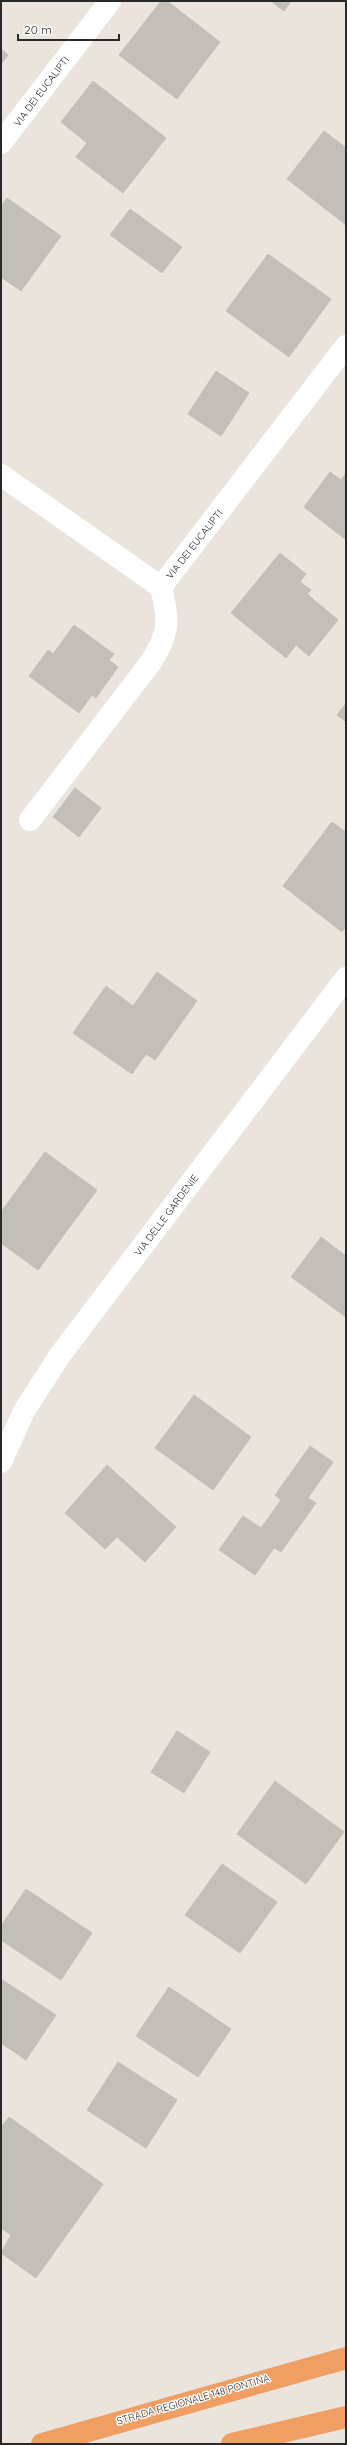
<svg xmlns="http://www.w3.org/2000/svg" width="347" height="2445" font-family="Quicksand,sans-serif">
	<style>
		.building { fill: #c3beb8; stroke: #c5c0b7 }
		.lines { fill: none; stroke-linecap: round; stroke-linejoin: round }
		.street { stroke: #fff; stroke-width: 22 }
		.highway { stroke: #ef9f63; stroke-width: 22 }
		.labels { text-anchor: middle; stroke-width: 3; stroke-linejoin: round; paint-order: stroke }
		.street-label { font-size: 10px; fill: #292929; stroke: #fff }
	</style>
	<rect width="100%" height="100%" fill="#eae4dd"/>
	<path class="building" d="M161 1H167L220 42 177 99 119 55Z
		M271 1H291L284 11Z
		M1 49 8 55 1 64Z
		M93 81 166 138 123 193 76 157 87 143 61 122Z
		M324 131 346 148V225L287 179Z
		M7 198 61 236 21 291 1 277V206Z
		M130 209 182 247 162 273 110 235Z
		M268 254 331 299 289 357 226 311Z
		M216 371 249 393 221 436 188 414Z
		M330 472 341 480 346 473V540L304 507Z
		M280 553 306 574 300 582 311 590 307 594 338 620 309 656 296 645 286 658 231 613Z
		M74 625 114 654 109 660 118 667 96 698 92 695 79 713 29 676 48 650 53 654Z
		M346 703V722L337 715Z
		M75 788 101 808 79 837 53 817Z
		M332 822 346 832V926L342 932 283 886Z
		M157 972 197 1001 155 1060 146 1054 132 1074 73 1033 106 986 133 1006Z
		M45 1152 97 1190 38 1270 1 1243V1212Z
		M321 1237 346 1256V1317L291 1277Z
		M194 1395 251 1437 213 1490 155 1448Z
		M310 1446 333 1462 308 1498 316 1503 281 1552 274 1548 255 1575 219 1550 243 1516 261 1528 281 1500 275 1495Z
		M107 1465 176 1527 145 1562 117 1537 105 1549 65 1513Z
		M177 1731 210 1752 184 1793 151 1772Z
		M275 1781 344 1832 306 1884 237 1834Z
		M222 1864 277 1902 240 1953 185 1915Z
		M26 1889 92 1933 61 1980 1 1940V1926Z
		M1 1979 56 2015 26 2060 1 2043Z
		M169 1987 231 2029 198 2077 136 2036Z
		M118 2062 177 2100 146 2148 87 2110Z
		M9 2117 103 2184 36 2278 1 2253 11 2235 1 2228V2127Z"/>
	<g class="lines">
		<path class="street" d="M1 143 110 1
			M1 475 161 587 346 346
			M30 820 151 662C170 632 169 620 161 587
			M1 1462 24 1411 60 1355 346 978"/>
		<path class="highway" d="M42 2444 346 2358
			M232 2444 346 2417"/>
	</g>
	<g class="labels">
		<g class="street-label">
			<text transform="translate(41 91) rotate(-53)" y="4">VIA DEI EUCALIPTI</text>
			<text transform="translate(194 544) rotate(-52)" y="4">VIA DEI EUCALIPTI</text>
			<text transform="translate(166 1215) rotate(-53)" y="4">VIA DELLE GARDENIE</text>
			<text transform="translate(193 2399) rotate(-16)" y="4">STRADA REGIONALE 148 PONTINA</text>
		</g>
	</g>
	<rect width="347" height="2445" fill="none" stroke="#292929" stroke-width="4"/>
	<path d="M18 34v6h101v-6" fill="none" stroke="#292929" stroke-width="2"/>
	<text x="24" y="34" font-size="12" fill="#292929" stroke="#ffffff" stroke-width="3" paint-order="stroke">20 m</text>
</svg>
